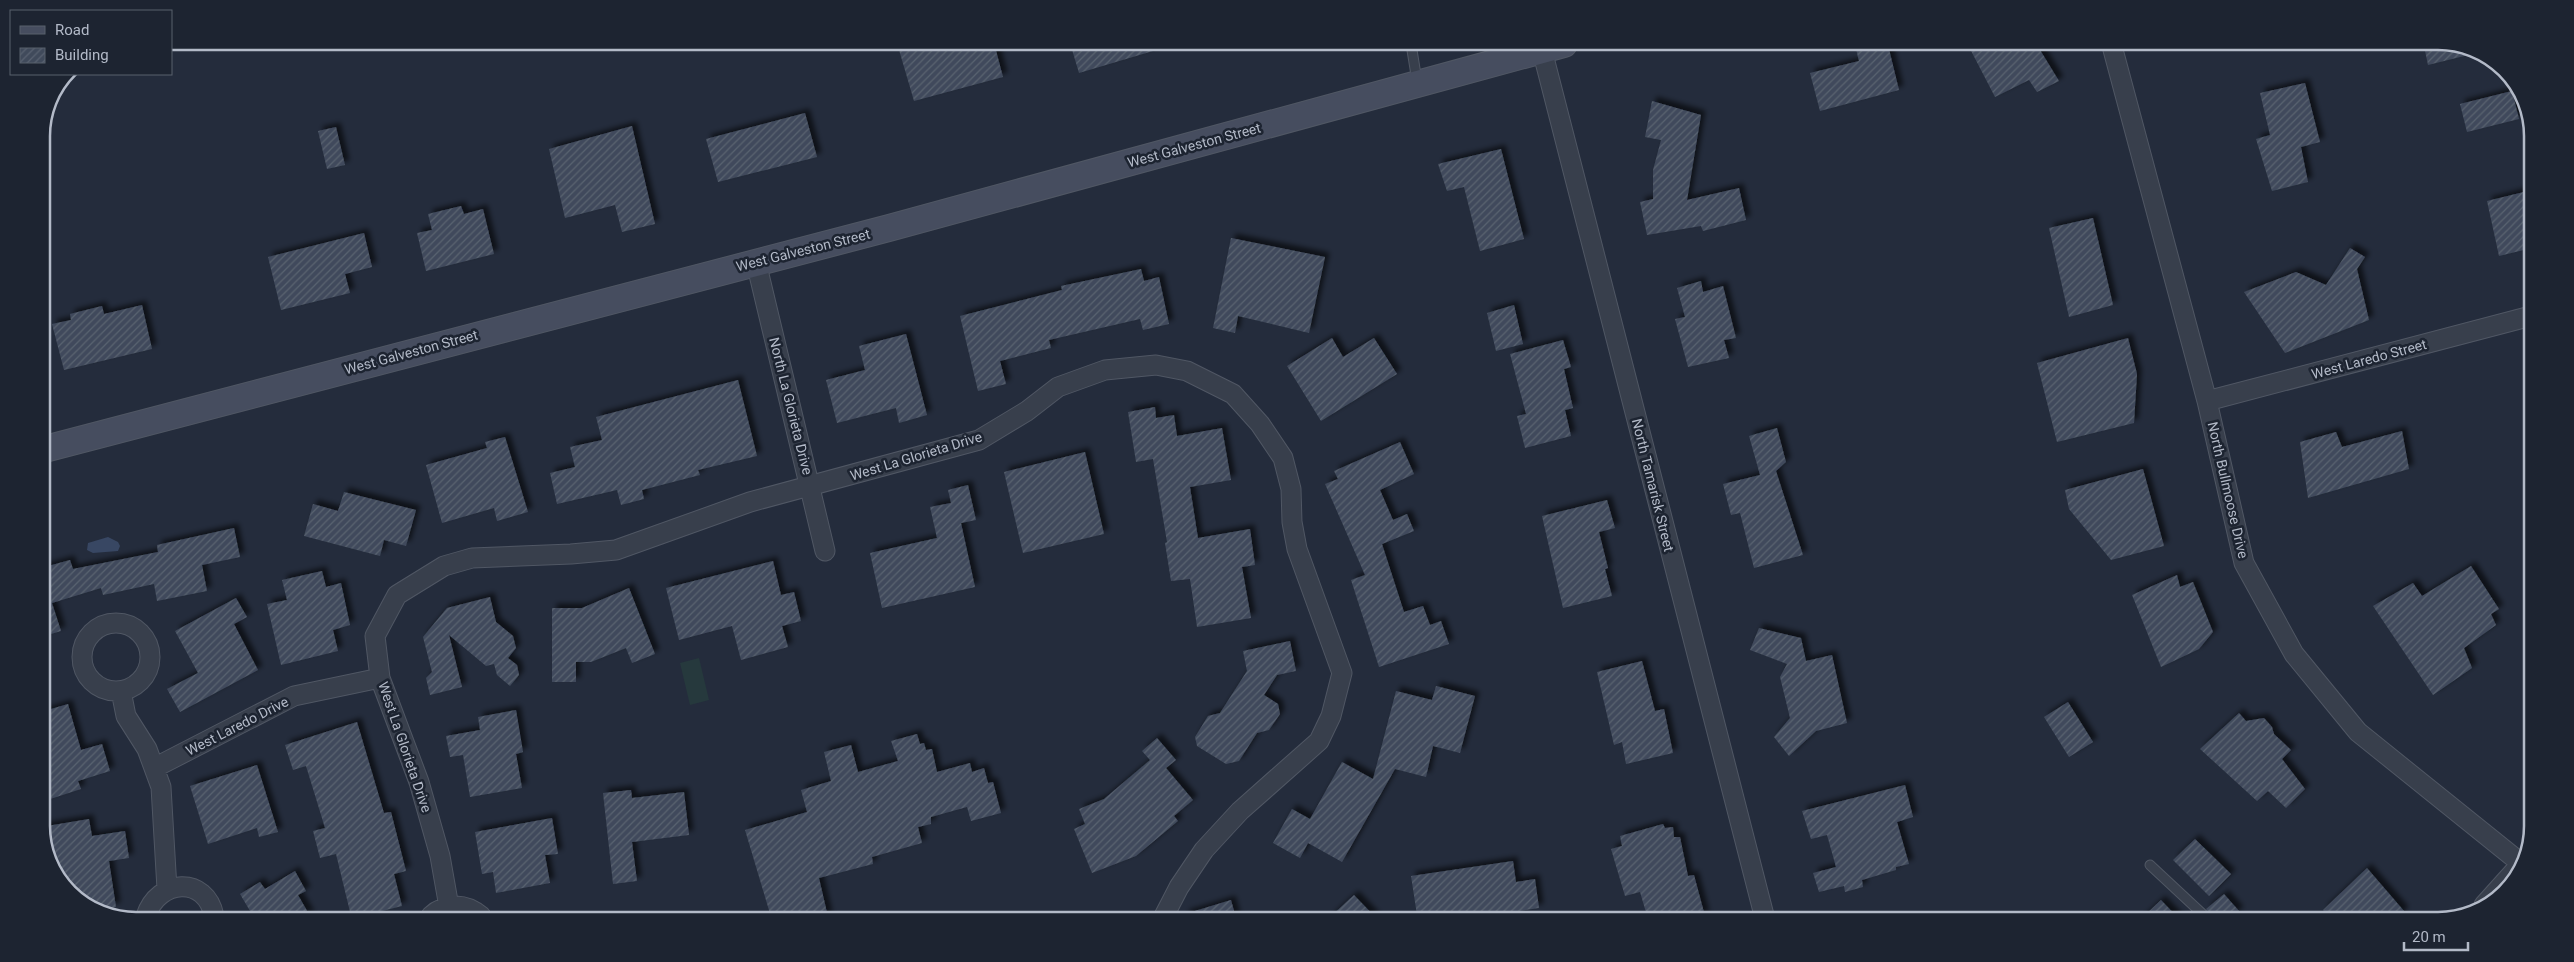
<svg xmlns="http://www.w3.org/2000/svg" width="2574" height="962" font-family="Roboto,sans-serif">
	<style>
		.park { fill: #26393d }
		.water { fill: #384763 }
		.building { fill: url(#building-hatch); filter: url(#shadow) }
		.lines { fill: none; stroke-linecap: round; stroke-linejoin: round }
		.lane-casing { stroke: #505764; stroke-width: 11 }
		.street-casing { stroke: #505764; stroke-width: 21 }
		.secondary-casing { stroke: #505764; stroke-width: 28 }
		.lane { stroke: #383f4c; stroke-width: 9 }
		.street { stroke: #383f4c; stroke-width: 19 }
		.secondary { stroke: #464d5f; stroke-width: 26 }
		.labels { text-anchor: middle; stroke-width: 5; stroke-linejoin: round; paint-order: stroke }
		.street-label { font-size: 14px; fill: #b3bac8; stroke: #1d2431 }
		.rim { fill: none; stroke: #b3bac8; stroke-width: 2.5 }
	</style>
	<defs>
		<pattern id="building-hatch" width="6" height="6" patternUnits="userSpaceOnUse" patternTransform="scale(1.25)"><rect width="6" height="6" fill="#404a5b"/><path d="M-1 1l2-2M0 6l6-6M5 7l2-2" fill="none" stroke="#596271"/></pattern>
		<filter id="shadow"><feDropShadow dx="4.5" dy="-4.5" stdDeviation="2.5" flood-color="#0009"/></filter>
	</defs>
	<rect width="100%" height="100%" fill="#242c3c"/>
	<path class="park" d="M699 658 709 700 690 705 680 663Z"/>
	<path class="water" d="M108 537 118 542 120 546 118 551 93 553 87 550 88 543Z"/>
	<path class="building" d="M897 43H994L1003 77 914 101Z
		M1070 43 1162 44 1163 48 1079 73Z
		M1872 45H1888L1899 90 1820 111 1810 73 1859 61 1856 49Z
		M1968 45H2037L2059 81 2037 92 2029 80 1995 97Z
		M2424 46H2469L2476 53 2428 65Z
		M2305 83 2320 142 2301 147 2308 182 2272 191 2256 139 2270 135 2260 93Z
		M2512 91 2519 119 2467 132 2460 104Z
		M1652 101 1701 115 1687 200 1739 188 1746 220 1703 231 1701 226 1647 235 1640 202 1653 199V170L1661 140 1645 137Z
		M805 113 817 157 718 182 706 139Z
		M632 126 655 224 622 232 615 205 565 218 549 149Z
		M336 127 345 165 327 169 318 131Z
		M1501 149 1524 239 1480 251 1464 187 1447 191 1438 164Z
		M2532 190V248L2499 256 2487 201Z
		M461 206 464 214 483 209 494 254 426 271 417 233 432 230 428 214Z
		M2093 218 2113 305 2069 317 2049 228Z
		M364 233 372 267 345 274 350 293 281 310 268 257Z
		M1231 238 1325 257 1309 333 1238 316 1235 333 1213 328Z
		M2350 248 2365 257 2357 269 2369 320 2285 353 2244 292 2296 272 2326 285Z
		M1141 269 1144 281 1159 277 1169 324 1143 330 1140 319 1049 340 1051 348 1000 361 1006 384 978 391 960 316 1062 290 1061 286Z
		M1701 281 1703 292 1723 286 1736 338 1724 340 1729 358 1688 367 1675 319 1685 317 1677 288Z
		M142 305 152 349 64 370 52 324 71 320 70 314 102 306 104 314Z
		M1514 305 1523 344 1496 351 1487 313Z
		M906 334 927 415 899 423 896 408 837 423 826 380 865 370 859 346Z
		M1332 338 1343 357 1374 338 1397 374 1321 421 1287 366Z
		M2128 338 2137 374 2134 423 2057 442 2037 363Z
		M1563 340 1571 367 1564 369 1573 408 1565 410 1571 436 1525 448 1517 416 1526 414 1510 354Z
		M738 380 757 456 698 470 700 475 642 490 644 499 621 505 617 490 557 504 550 473 575 467 570 447 602 440 596 417Z
		M1155 407 1156 418 1174 415 1177 436 1222 428 1231 480 1190 487 1198 538 1250 529 1255 565 1242 567 1251 618 1197 627 1190 579 1171 581 1165 543 1167 542 1153 459 1136 462 1128 412Z
		M1777 428 1786 462 1776 471 1803 555 1754 568 1740 513 1731 515 1723 484 1760 475 1749 436Z
		M2402 431 2409 469 2308 498 2300 442 2336 432 2342 447Z
		M505 437 528 512 497 521 494 508 442 523 426 465 487 448 485 442Z
		M1400 442 1414 474 1380 490 1393 520 1407 514 1414 531 1382 544 1404 612 1423 606 1430 625 1441 621 1449 644 1379 667 1351 580 1365 575 1325 484 1338 479 1334 471Z
		M1085 452 1104 534 1023 553 1004 472Z
		M2143 469 2164 546 2111 560 2069 509 2065 490Z
		M968 485 976 520 961 523 975 587 882 608 870 553 937 538 930 507 951 503 948 490Z
		M344 492 416 510 406 546 384 540 380 556 304 536 313 504 338 511Z
		M1607 500 1615 528 1599 532 1608 568 1605 569 1612 596 1563 608 1542 516Z
		M234 528 240 557 202 565 207 591 157 601 154 584 103 595 101 588 52 603 61 631 41 637V568L70 560 73 569 158 552 157 545Z
		M773 561 781 595 794 592 801 621 782 626 788 647 741 660 732 626 679 640 666 588Z
		M2471 566 2499 609 2491 614 2496 625 2464 648 2472 668 2433 695 2373 606 2413 583 2422 596Z
		M322 571 326 587 341 583 350 625 333 630 338 651 281 665 267 604 287 600 282 580Z
		M2177 575 2180 587 2193 582 2213 632 2199 649 2161 667 2132 595Z
		M629 588 655 654 632 663 626 648 591 662H576V682H552V608H582Z
		M490 597 496 622 513 636 516 648 508 658 517 665 519 675 510 686 497 675 494 664 486 666 449 635 462 687 430 695 426 678 432 672 423 637 447 608Z
		M236 598 247 617 234 624 258 670 180 712 167 689 198 673 175 631Z
		M1759 628 1801 638 1806 661 1832 655 1847 723 1816 731 1789 756 1774 737 1790 718 1780 677 1787 664 1750 650Z
		M1290 641 1296 671 1277 675 1264 695 1278 704 1280 714 1269 730 1257 733 1239 761 1226 764 1197 746 1195 737 1208 716 1220 713 1247 671 1243 651Z
		M1642 661 1655 711 1664 709 1673 753 1626 764 1622 742 1614 745 1597 672Z
		M1436 686 1475 696 1460 753 1433 746 1426 777 1395 769 1342 862 1308 843 1300 858 1273 843 1292 809 1310 819 1342 762 1373 779 1396 691 1432 700Z
		M2068 702 2093 742 2069 757 2044 717Z
		M68 704 81 750 102 744 110 771 78 781 81 789 41 802V712Z
		M516 710 523 752 516 754 522 788 470 797 463 755 450 757 446 736 480 730 478 717Z
		M2239 713 2246 721 2264 718 2272 727 2274 734 2291 750 2282 759 2305 789 2286 808 2268 791 2257 801 2200 749Z
		M357 722 384 813 391 812 406 871 394 874 402 906 362 916H351L336 854 320 858 313 831 325 828 306 766 293 770 285 745Z
		M917 734 920 744 924 743 926 750 932 749 937 772 970 763 972 772 984 768 988 783 993 782 1001 813 971 821 967 807 931 817V824L918 827 922 843 872 857 873 864 819 878 828 917H771L745 830 807 812 801 790 831 781 824 752 851 745 858 772 898 761 891 741Z
		M1157 738 1176 760 1166 768 1193 800 1174 816 1178 821 1136 856 1092 873 1074 829 1085 824 1079 809 1104 799 1150 760 1142 751Z
		M257 765 278 832 259 837 257 828 208 844 190 786Z
		M1905 785 1913 817 1897 822 1909 864 1896 867V870L1862 880 1863 887 1845 892 1844 886 1819 892 1813 873 1836 867 1827 835 1811 839 1802 811Z
		M631 790 632 798 684 792 689 835 632 842 637 881 613 884 603 793Z
		M552 818 558 854 545 855 550 883 496 893 493 872 482 874 475 832Z
		M89 819 92 836 125 831 129 858 109 861 116 907 97 910 61 883 41 832V827Z
		M1663 824 1665 828 1673 827 1674 837H1680L1688 876 1694 875 1705 916 1679 919 1677 913 1648 919 1640 892 1625 896 1611 849 1622 846 1620 836Z
		M2195 839 2231 874 2209 896 2173 860Z
		M1513 861 1516 882 1535 879 1539 908 1504 913 1505 919H1444L1443 911 1417 915 1411 876Z
		M2367 868 2404 911 2395 921H2333L2323 910Z
		M295 871 306 891 298 895 310 916H253L240 894 260 882 265 889Z
		M2224 894 2239 911 2228 920H2215L2206 909Z
		M1354 895 1376 918H1329Z
		M1231 900 1236 918H1185V914Z
		M2161 900 2180 920H2140Z"/>
	<g class="lines">
		<defs>
			<path id="lane" d="M1411 44 1417 81
				M2150 865 2209 920"/>
			<path id="street" d="M2112 46 2207 401 2244 563 2294 654 2358 732 2522 864
				M1542 50 1765 919
				M756 262 825 551
				M2207 401 2531 316
				M82 657a34 34 0 1 1 68 0a34 34 0 1 1-68 0Z
				M121 691 126 716 147 749 161 787 167 889
				M154 768 294 696 380 678
				M2484 905 2528 856
				M449 907 440 856 419 782 380 678 375 636 397 595 444 566 472 558 571 554 616 550 750 502 979 440 1027 411 1058 387 1105 370 1156 365 1187 371 1233 394 1260 424 1283 458 1291 489 1292 522 1297 549 1342 673 1331 716 1319 741 1240 811 1204 850 1179 887 1163 918
				M146 916C158 879 206 875 214 916
				M431 916C446 902 466 903 481 916"/>
			<path id="secondary" d="M41 450 889 228 1564 44"/>
		</defs>
		<use href="#lane" class="lane-casing"/>
		<use href="#street" class="street-casing"/>
		<use href="#secondary" class="secondary-casing"/>
		<use href="#lane" class="lane"/>
		<use href="#street" class="street"/>
		<use href="#secondary" class="secondary"/>
	</g>
	<g class="labels">
		<g class="street-label">
			<text transform="translate(1194 145) rotate(-15)" y="5">West Galveston Street</text>
			<text transform="translate(803 250) rotate(-14)" y="5">West Galveston Street</text>
			<text transform="translate(411 352) rotate(-15)" y="5">West Galveston Street</text>
			<text transform="translate(2369 359) rotate(-15)" y="5">West Laredo Street</text>
			<text transform="translate(791 406) rotate(76)" y="5">North La Glorieta Drive</text>
			<text transform="translate(916 456) rotate(-17)" y="5">West La Glorieta Drive</text>
			<text transform="translate(1653 485) rotate(76)" y="5">North Tamarisk Street</text>
			<text transform="translate(2228 490) rotate(77)" y="5">North Bullmoose Drive</text>
			<text transform="translate(237 726) rotate(-27)" y="5">West Laredo Drive</text>
			<text transform="translate(405 747) rotate(71)" y="5">West La Glorieta Drive</text>
		</g>
	</g>
	<path d="M0 0H2574V962H0ZM136 50H2438A86 86 0 0 1 2524 136V826A86 86 0 0 1 2438 912H136A86 86 0 0 1 50 826V136A86 86 0 0 1 136 50Z" fill="#1d2431" fill-rule="evenodd"/>
	<path class="rim" d="M136 50H2438A86 86 0 0 1 2524 136V826A86 86 0 0 1 2438 912H136A86 86 0 0 1 50 826V136A86 86 0 0 1 136 50Z"/>
	<rect x="10" y="10" width="162" height="65" fill="#1d2431" stroke="#59606d"/>
	<rect x="20" y="26" width="25" height="8" fill="#464d5f" stroke="#59606d"/>
	<text x="55" y="35" font-size="15" fill="#b3bac8">Road</text>
	<rect x="20" y="48" width="25" height="15" fill="url(#building-hatch)" stroke="#59606d"/>
	<text x="55" y="60" font-size="15" fill="#b3bac8">Building</text>
	<path d="M2404 942v8h64v-8" fill="none" stroke="#b3bac8" stroke-width="2.5"/>
	<text x="2412" y="942" font-size="15" fill="#b3bac8" stroke="#1d2431" stroke-width="4" paint-order="stroke">20 m</text>
</svg>
